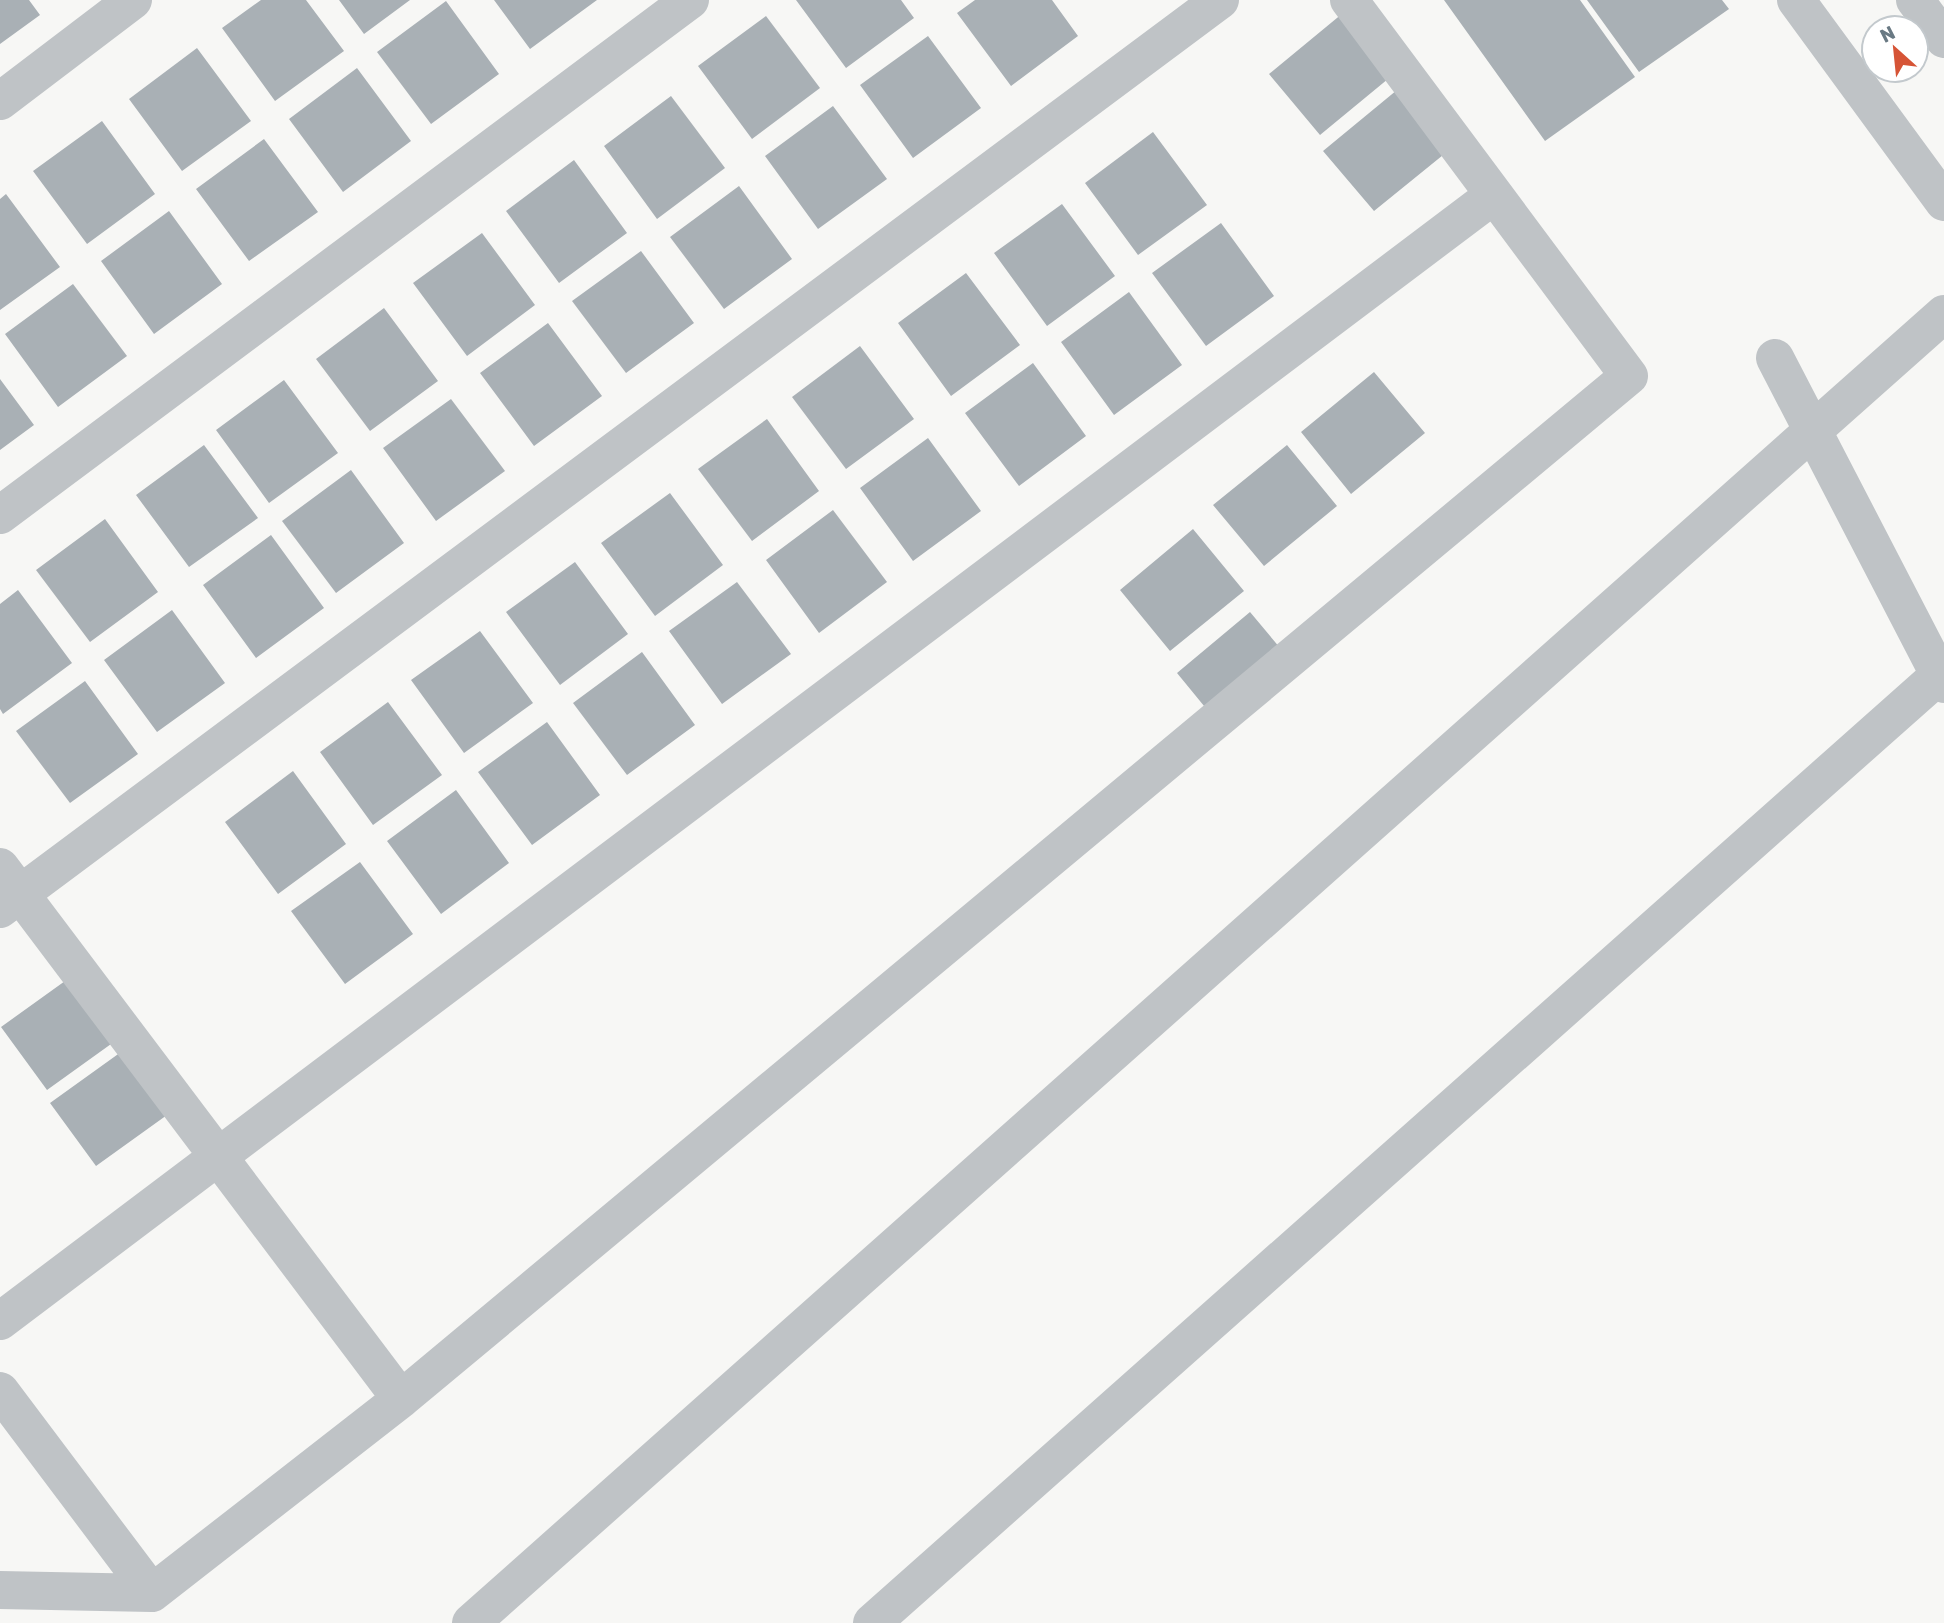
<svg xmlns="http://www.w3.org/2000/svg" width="1944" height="1623" font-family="Rubik,sans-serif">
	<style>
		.building { fill: #a9b0b5 }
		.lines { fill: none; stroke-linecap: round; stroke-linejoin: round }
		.minor { stroke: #bfc3c6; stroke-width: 38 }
	</style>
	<rect width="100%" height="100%" fill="#f7f7f5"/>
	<path class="building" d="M0 0H29L40 15 0 44Z
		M261 0H306L344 51 275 101 222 28Z
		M339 0H410L364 34Z
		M494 0H597L530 49Z
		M796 0H901L914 18 846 68Z
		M975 0H1052L1078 36 1011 86 957 13Z
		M1444 0H1580L1635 77 1545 141Z
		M1587 0H1722L1729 9 1639 72Z
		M446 1 499 74 431 124 377 52Z
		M1343 13 1394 74 1320 135 1269 74Z
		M766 16 820 88 752 139 698 66Z
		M928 36 981 108 913 158 860 85Z
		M197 48 251 121 182 171 129 99Z
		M357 68 411 141 343 192 289 119Z
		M1397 90 1448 151 1374 211 1323 151Z
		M671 96 725 168 657 219 604 146Z
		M833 106 887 179 818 229 765 156Z
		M102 121 155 194 87 244 33 171Z
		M1153 132 1207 205 1138 255 1085 183Z
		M264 139 318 212 249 261 196 189Z
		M574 160 627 233 559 283 506 211Z
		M739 186 792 259 724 309 670 237Z
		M6 194 60 267 0 310V199Z
		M1062 204 1115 276 1047 326 994 253Z
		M169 211 222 284 154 334 101 261Z
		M1221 223 1274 296 1206 346 1152 273Z
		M482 233 535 305 467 356 413 283Z
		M641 251 694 323 626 373 572 301Z
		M966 273 1020 345 951 396 898 323Z
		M73 284 127 356 58 407 5 334Z
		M1129 292 1182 365 1114 415 1061 342Z
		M384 308 438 381 370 431 316 359Z
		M548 323 602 396 534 446 480 373Z
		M860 346 914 419 846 469 792 397Z
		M1033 363 1086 436 1019 486 965 413Z
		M1374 372 1425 433 1351 494 1301 432Z
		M0 379 34 425 0 450Z
		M284 380 338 453 269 503 216 430Z
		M451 399 505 471 436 521 383 448Z
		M767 419 819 491 752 541 698 469Z
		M928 438 981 511 913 561 860 488Z
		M204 445 258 518 189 567 136 495Z
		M1287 445 1337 506 1264 566 1213 505Z
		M351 470 404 543 336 593 282 521Z
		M670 493 723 565 655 616 601 543Z
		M833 510 887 582 819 633 766 560Z
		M105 519 158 592 90 642 36 570Z
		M1193 529 1244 591 1170 651 1120 590Z
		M271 535 324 608 256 658 203 585Z
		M575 562 628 634 560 685 506 612Z
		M737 582 791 654 722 704 669 631Z
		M18 590 72 663 3 714 0 709V604Z
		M172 610 225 683 157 732 104 660Z
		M1250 612 1301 673 1227 734 1177 673Z
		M480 631 533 703 464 753 411 680Z
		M642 652 695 725 627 775 573 703Z
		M85 681 138 754 70 803 16 731Z
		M388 702 442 775 373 825 320 752Z
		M547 722 600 795 532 845 478 772Z
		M293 771 346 844 278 894 225 822Z
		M456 790 509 863 441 914 387 841Z
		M360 862 413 934 345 984 291 911Z
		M72 976 118 1039 47 1090 1 1027Z
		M121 1052 167 1115 96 1166 50 1103Z"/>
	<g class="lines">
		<path class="minor" d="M1796 0 1944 202
			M1915 0 1944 39
			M0 101 133 0
			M1775 358 1944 684
			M0 515 690 0
			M0 867 401 1399
			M0 909 1220 0
			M0 1321 1494 195
			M0 1391 152 1593
			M0 1590 152 1593 401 1399 1629 376 1349 0
			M471 1623 1944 314
			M872 1623 1944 671"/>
	</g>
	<g transform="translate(1895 49) rotate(333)"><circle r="33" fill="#ffffff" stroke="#c3c9cd" stroke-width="2"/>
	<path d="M0-5L12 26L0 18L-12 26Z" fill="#d65436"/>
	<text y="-10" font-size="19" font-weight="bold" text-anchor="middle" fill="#697983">N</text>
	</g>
</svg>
